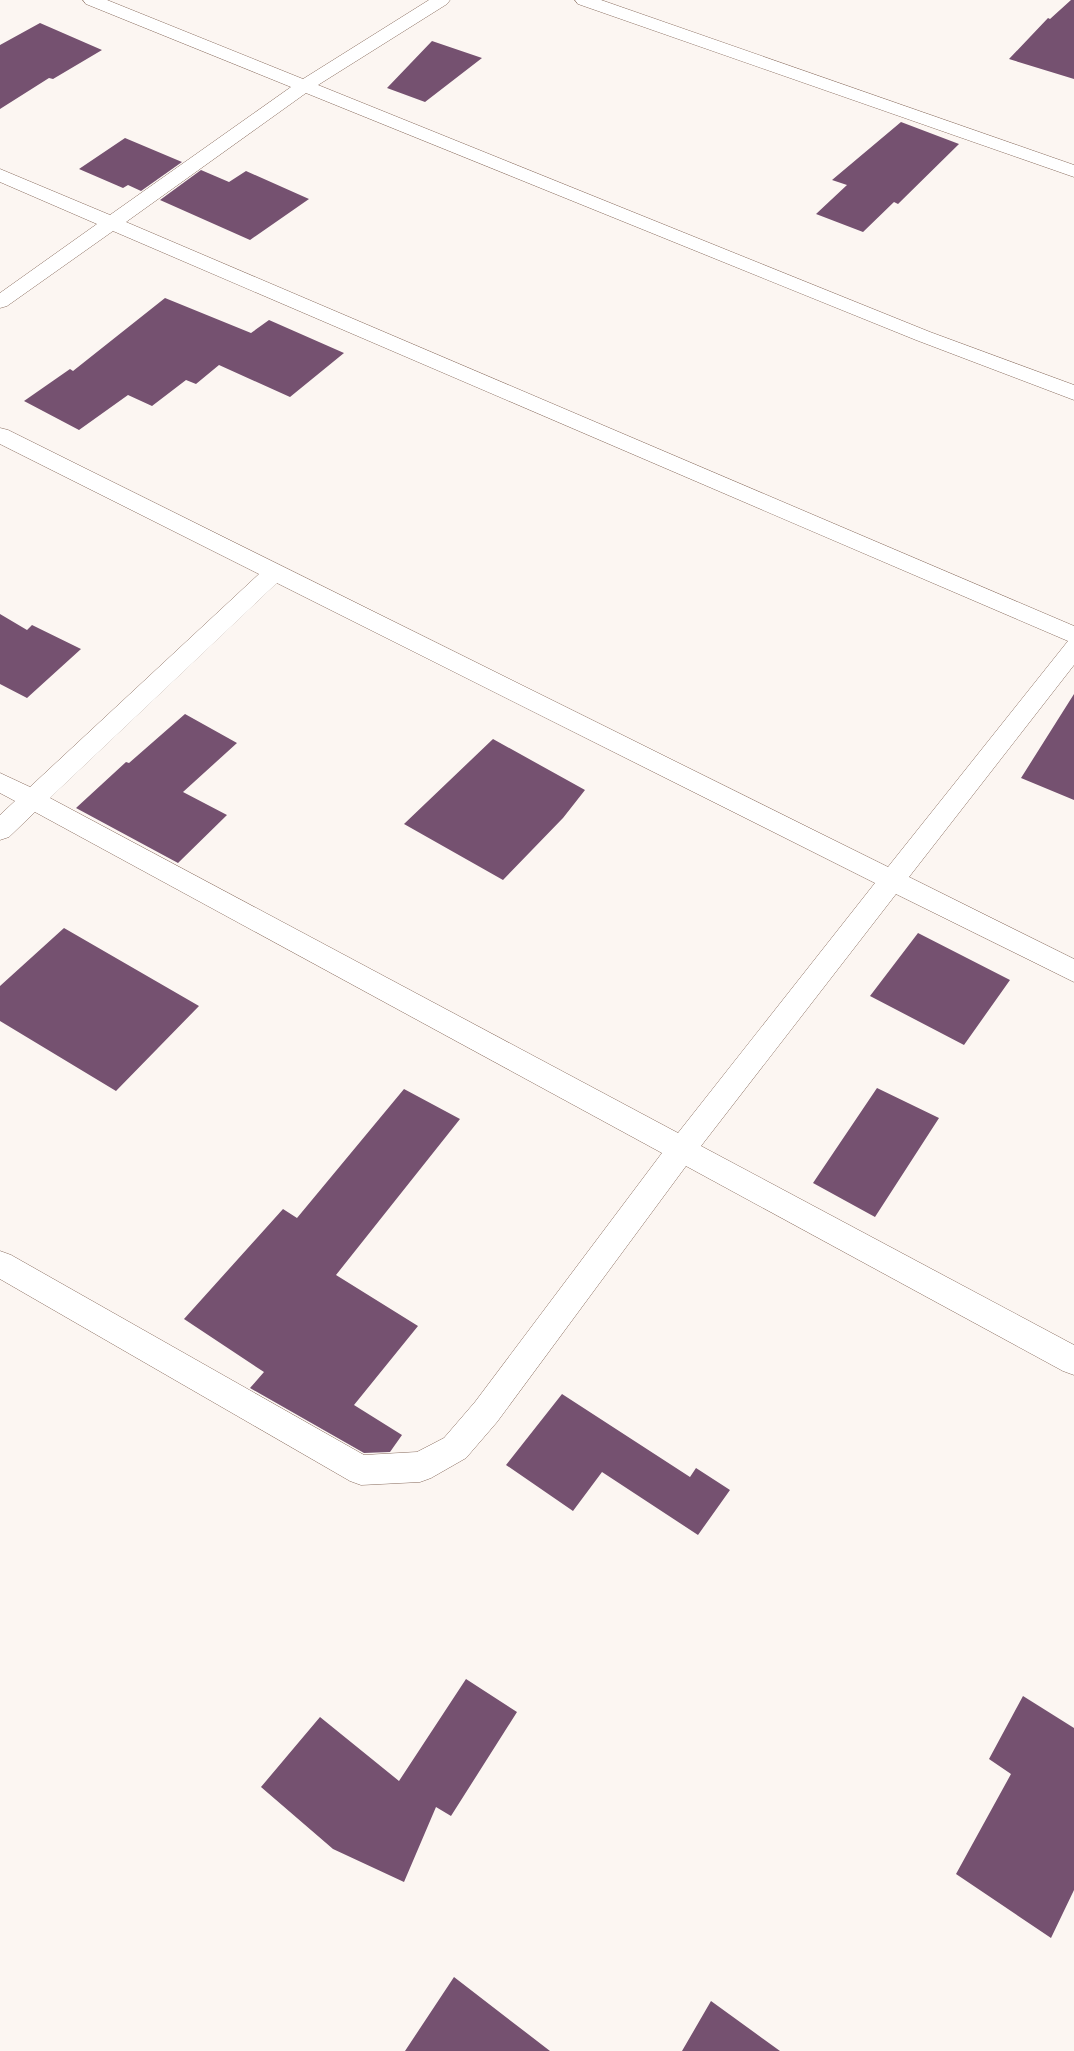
<svg xmlns="http://www.w3.org/2000/svg" width="1074" height="2051" font-family="Commissioner,sans-serif">
	<style>
		.building { fill: #755170 }
		.lines { fill: none; stroke-linecap: round; stroke-linejoin: round }
		.minor-casing { stroke: #896d5f; stroke-width: 1 }
		.minor { fill: #fff; fill-rule: evenodd }
	</style>
	<rect width="100%" height="100%" fill="#fcf6f2"/>
	<path class="building" d="M1071 0H1074V79L1009 59 1048 18 1050 19Z
		M40 23 102 50 53 79 49 78 0 109V45Z
		M432 41 482 58 425 102 387 88Z
		M901 122 959 144 898 204 894 202 863 232 816 214 847 185 832 180Z
		M125 138 182 162 141 191 128 185 123 188 79 169Z
		M201 170 229 182 246 171 309 199 250 240 160 200Z
		M165 298 251 333 269 320 344 353 290 397 219 365 196 384 186 380 152 406 128 395 79 430 24 401 70 369 73 371Z
		M0 614 27 630 32 625 81 649 27 698 0 684Z
		M1074 694V800L1021 778Z
		M185 714 237 743 183 792 227 815 178 863 76 808 126 762 129 763Z
		M493 739 585 790 563 818 503 880 404 824Z
		M64 928 199 1006 116 1091 0 1021V986Z
		M918 933 1010 980 964 1045 870 996Z
		M877 1088 939 1118 875 1217 813 1183Z
		M404 1089 460 1119 336 1275 418 1326 354 1405 402 1435 390 1452 364 1453 250 1388 264 1372 184 1319 283 1209 297 1218Z
		M562 1394 690 1477 696 1468 730 1490 698 1535 602 1472 573 1511 506 1465Z
		M466 1679 517 1712 451 1816 436 1807 404 1882 333 1849 261 1787 320 1717 399 1781Z
		M1023 1696 1074 1728V1890L1051 1938 956 1874 1011 1774 989 1759Z
		M454 1977 550 2051H405Z
		M711 2001 780 2051H682Z"/>
	<g class="lines">
		<defs>
			<path id="minor" d="M83 0H107L303 79 429 0H450L447 4 318 85 930 332 1074 385V400L916 340 306 93 126 222 1074 626V665L909 877 1074 959V982L896 894 701 1146 1074 1345V1375L1063 1371 686 1166 497 1422 466 1458 431 1478 420 1482 361 1485 350 1481 0 1279V1251L11 1255 364 1455 417 1452 444 1438 475 1402 662 1153 35 812 9 837 0 840V815L15 801 0 793V773L30 787 259 574 0 444V428L8 430 888 867 1068 641 113 231 7 306 0 308V293L97 224 0 182V169L110 215 291 87 86 4ZM277 583 875 883 678 1133 50 798Z
				M575 0H601L1074 165V177L578 4Z"/>
		</defs>
		<use href="#minor" class="minor-casing"/>
		<use href="#minor" class="minor"/>
	</g>
</svg>
